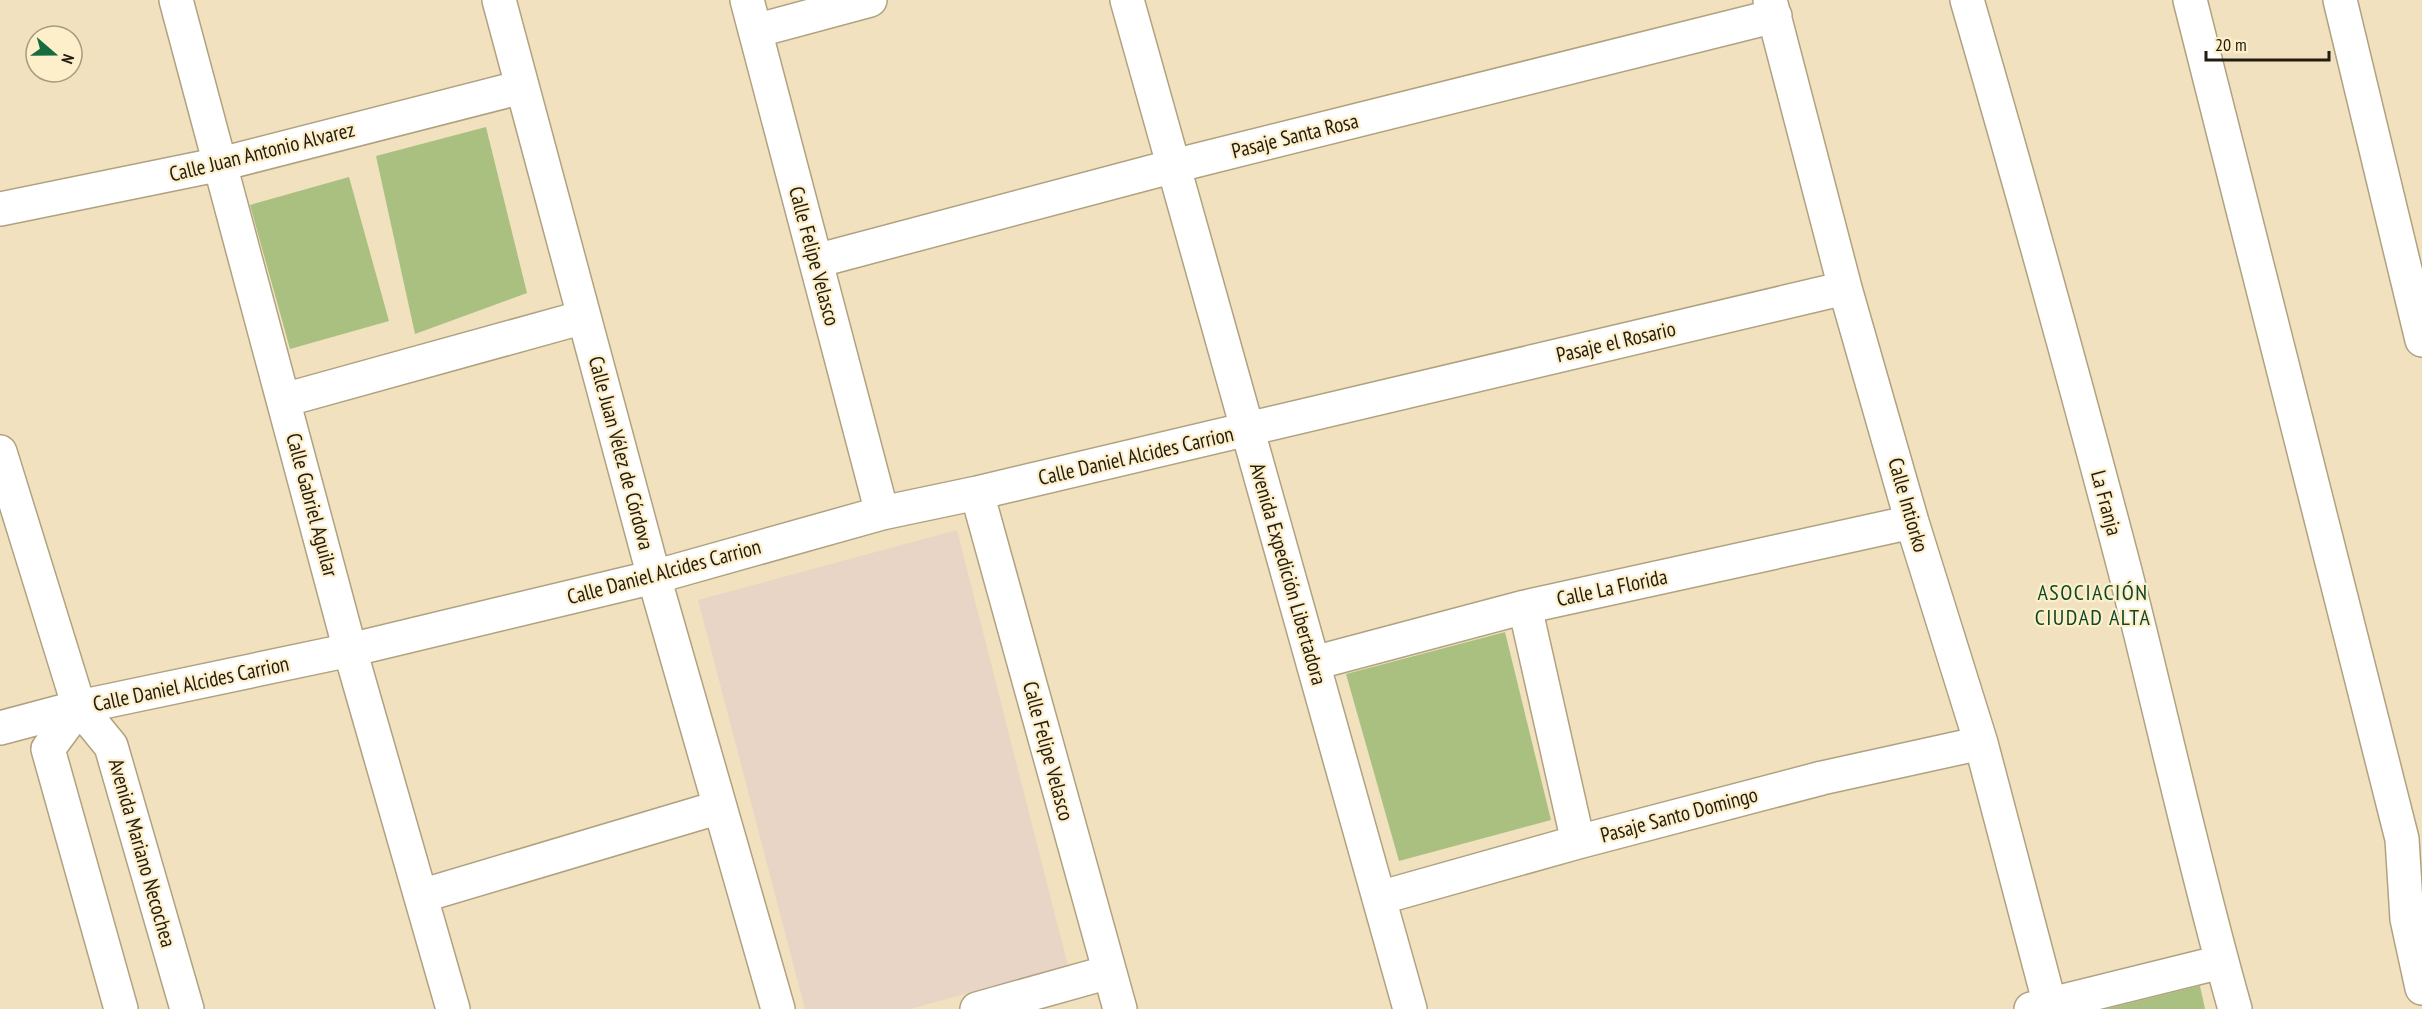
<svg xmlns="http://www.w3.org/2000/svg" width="2422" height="1009" font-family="'PT Sans Narrow',sans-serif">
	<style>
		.education { fill: #e8d5c5 }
		.green { fill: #aac081 }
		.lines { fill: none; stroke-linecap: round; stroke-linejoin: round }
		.minor-casing { stroke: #b0a281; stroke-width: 36 }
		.minor { stroke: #fff; stroke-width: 33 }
		.labels { text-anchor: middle; stroke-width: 4.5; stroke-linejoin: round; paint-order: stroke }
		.street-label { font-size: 21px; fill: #221d10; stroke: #feefcb }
		.neighbourhood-label { font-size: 22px; letter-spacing: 1.5px; fill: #0e4828; stroke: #feefcb }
	</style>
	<rect width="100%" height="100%" fill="#f1e1be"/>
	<path class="education" d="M957 530 1068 966 910 1009H805L698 600Z"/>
	<path class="green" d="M486 127 527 293 415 334 376 156Z
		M349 177 389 321 290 349 250 205Z
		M1505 632 1551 820 1399 861 1346 674Z
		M2200 986 2205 1009H2106L2199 986Z"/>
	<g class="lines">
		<defs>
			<path id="minor" d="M176 0 350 650 453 1009
				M499 0 654 577 778 1009
				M747 0 882 513
				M1127 0 1410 1009
				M1770 0 1845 288 1912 522 1981 743 2051 1009
				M1967 0C2022 190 2075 380 2125 571 2162 717 2194 864 2235 1009
				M2190 0 2402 839 2407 919 2422 988
				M2340 0 2422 340
				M755 31 870 0
				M0 209 221 164 522 87
				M816 261 1174 166 1775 16
				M284 400 584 317
				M0 452 79 707 111 746 187 1009
				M977 493 1120 1009
				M1525 607 1578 842
				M1314 663 1525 607 1912 522
				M79 707 48 749 121 1009
				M0 728 79 707 350 650 654 577 882 513 977 493 1845 288
				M421 896 720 807
				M1379 898 1578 842 1822 778 1981 743
				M977 1009 1109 972
				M2031 1009 2221 962"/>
		</defs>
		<use href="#minor" class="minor-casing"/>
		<use href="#minor" class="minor"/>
	</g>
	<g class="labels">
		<g class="street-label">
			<text transform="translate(1295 136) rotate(-14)" y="7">Pasaje Santa Rosa</text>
			<text transform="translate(262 152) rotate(-14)" y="7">Calle Juan Antonio Alvarez</text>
			<text transform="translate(814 256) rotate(75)" y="7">Calle Felipe Velasco</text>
			<text transform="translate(1616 342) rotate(-13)" y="7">Pasaje el Rosario</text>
			<text transform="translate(621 453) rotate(75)" y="7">Calle Juan Vélez de Córdova</text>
			<text transform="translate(1136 456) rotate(-13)" y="7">Calle Daniel Alcides Carrion</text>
			<text transform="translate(2106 503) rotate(75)" y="7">La Franja</text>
			<text transform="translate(312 505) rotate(75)" y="7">Calle Gabriel Aguilar</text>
			<text transform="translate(1908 505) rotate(74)" y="7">Calle Intiorko</text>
			<text transform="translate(664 572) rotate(-15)" y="7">Calle Daniel Alcides Carrion</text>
			<text transform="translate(1288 574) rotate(74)" y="7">Avenida Expedición Libertadora</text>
			<text transform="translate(1612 588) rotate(-12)" y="7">Calle La Florida</text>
			<text transform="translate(191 684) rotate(-12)" y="7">Calle Daniel Alcides Carrion</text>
			<text transform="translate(1048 751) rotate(75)" y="7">Calle Felipe Velasco</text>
			<text transform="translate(1679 815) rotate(-15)" y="7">Pasaje Santo Domingo</text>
			<text transform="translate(142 853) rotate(74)" y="7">Avenida Mariano Necochea</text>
		</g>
		<g class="neighbourhood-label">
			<text x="2093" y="600">ASOCIACIÓN<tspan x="2093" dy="25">CIUDAD ALTA</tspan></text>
		</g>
	</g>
	<g transform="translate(54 54) rotate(110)"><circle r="28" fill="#feefcb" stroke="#a69b80" stroke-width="1.5"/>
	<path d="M0-4.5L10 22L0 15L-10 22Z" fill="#166c3e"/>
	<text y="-9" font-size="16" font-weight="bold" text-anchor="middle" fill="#221d10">N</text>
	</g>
	<path d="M2206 51v9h123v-9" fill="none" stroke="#221d10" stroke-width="3"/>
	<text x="2215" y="51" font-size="18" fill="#221d10" stroke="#feefcb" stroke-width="4.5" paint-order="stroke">20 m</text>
</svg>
